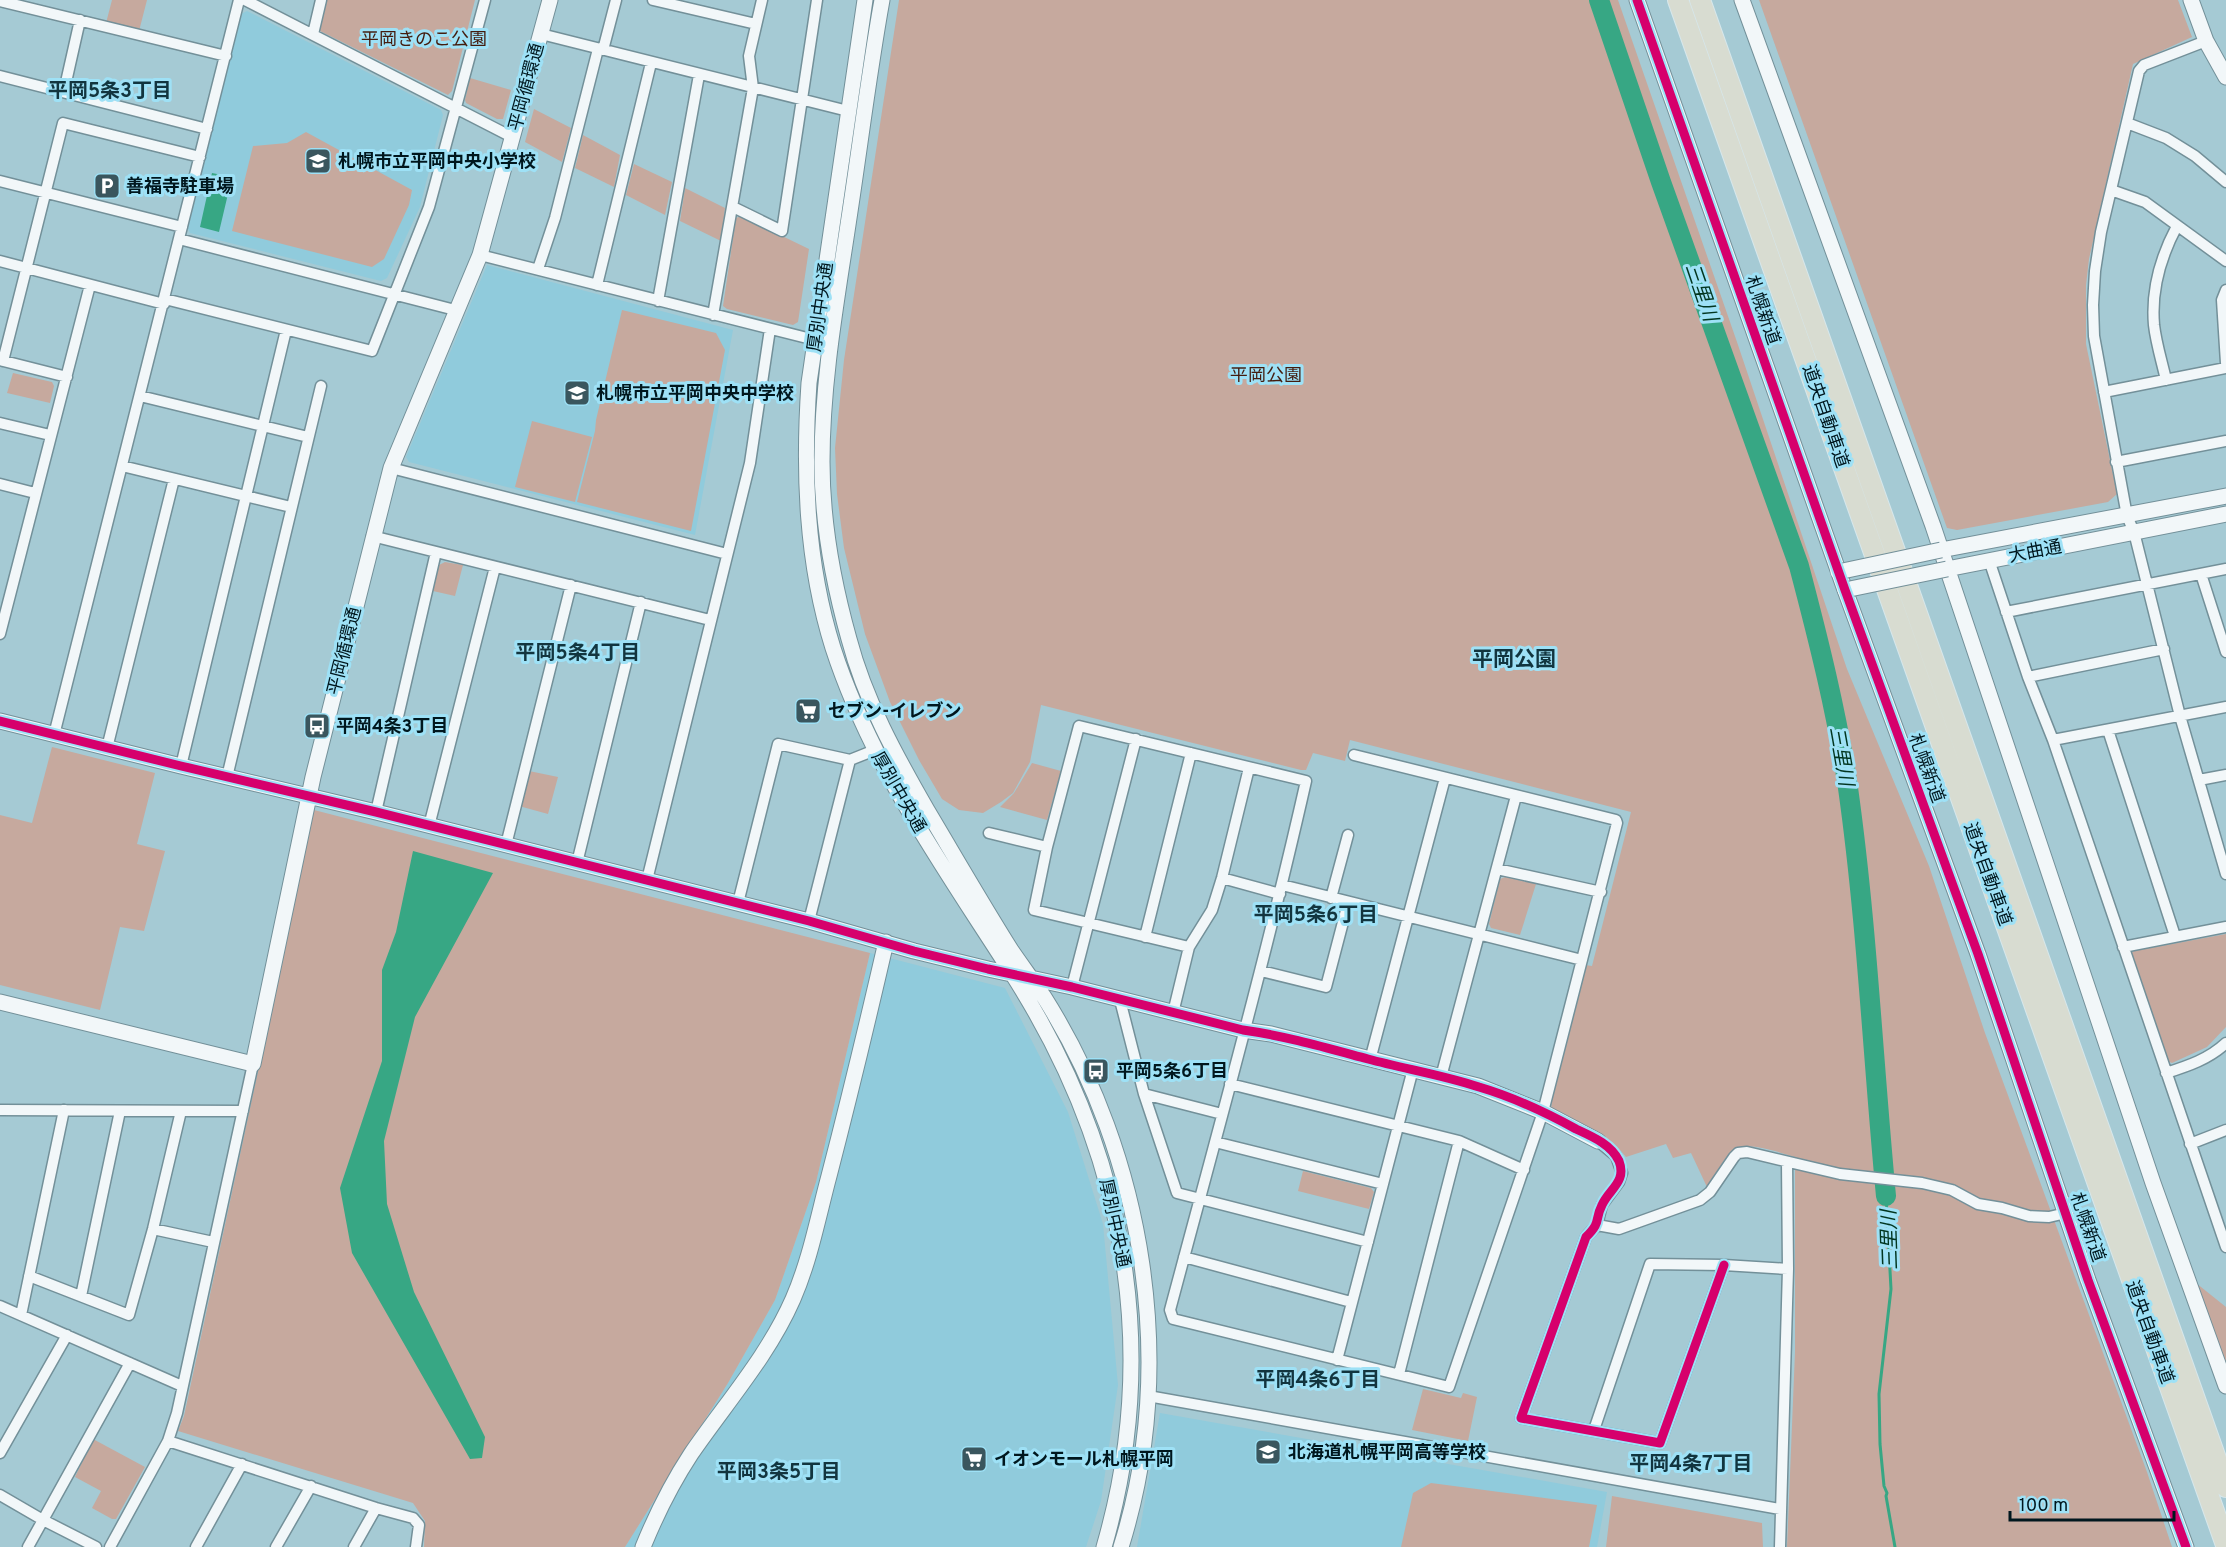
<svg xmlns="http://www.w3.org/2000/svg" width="2226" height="1547" font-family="Overpass,'Noto Sans JP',sans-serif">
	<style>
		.built { fill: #90cbdc }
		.green { fill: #c6a99e }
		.water { fill: #37a784 }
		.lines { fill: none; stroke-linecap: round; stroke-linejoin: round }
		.stream { stroke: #37a784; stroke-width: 3 }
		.river { stroke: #37a784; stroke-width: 20 }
		.street-casing { stroke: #739099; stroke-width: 13 }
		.secondary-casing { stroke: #739099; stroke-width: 17 }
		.highway-casing { stroke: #d6e7ec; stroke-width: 22 }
		.street { stroke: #f2f7f9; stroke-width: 10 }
		.secondary { stroke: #f2f7f9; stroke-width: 15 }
		.highway { stroke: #d8dcd1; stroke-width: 20 }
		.secondary-bridge-casing { stroke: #739099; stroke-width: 17; stroke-linecap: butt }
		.secondary-bridge { stroke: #f2f7f9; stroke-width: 15 }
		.cycleway-casing { stroke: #9ee1f6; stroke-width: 13 }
		.cycleway { stroke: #d6006c; stroke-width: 9 }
		.labels { text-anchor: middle; stroke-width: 6; stroke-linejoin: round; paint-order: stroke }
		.park-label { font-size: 18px; fill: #441c0e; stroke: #9ee1f6 }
		.street-label { font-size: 18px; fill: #00171e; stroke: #9ee1f6 }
		.poi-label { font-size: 18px; font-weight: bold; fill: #00171e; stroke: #9ee1f6; text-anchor: start }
		.neighbourhood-label { font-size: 20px; font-weight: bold; fill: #12353f; stroke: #9ee1f6 }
		.water-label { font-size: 20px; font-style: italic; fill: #023620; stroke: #9ee1f6 }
		.quarter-label { font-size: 21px; font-weight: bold; fill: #12353f; stroke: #9ee1f6 }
	</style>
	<rect width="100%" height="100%" fill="#a5cad4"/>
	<path class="built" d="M247 11 441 110 443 115 420 207 387 278 381 281 190 233 188 229 241 14Z
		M487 265 733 330 695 535 409 462 406 457Z
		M870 953 1005 988 1068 1112 1103 1224 1118 1385 1101 1501 1086 1547H625L728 1383 775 1300 816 1182Z
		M1160 1413 1607 1492 1597 1547H1137Z"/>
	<path class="green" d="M112 0H147L138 35 105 27Z
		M323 0H475L452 91 448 95 320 31 317 25Z
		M899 0H1618L1737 342 1847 669 1929 866 1985 1033 2147 1472 2172 1547H1787L1795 1352V1157C1781 1153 1748 1141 1735 1149 1726 1154 1714 1177 1707 1187L1691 1153 1673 1158 1666 1144 1626 1157C1608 1134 1578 1122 1551 1110L1552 1099 1585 965 1592 966 1631 812 1350 740 1345 761 1313 753 1306 770H1301L1041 705 1030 762 1013 793 1001 802 983 813 959 810 942 799 919 760 890 702 865 634 844 548 837 494 835 448 844 360Z
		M1759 0H2178L2192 37 2133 64 2089 259 2086 285V344L2117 494 2108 502 1957 530 1947 528Z
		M470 78 511 90 503 119H497L466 103 465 100Z
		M534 109 571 128 562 162 525 142Z
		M306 132 412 190 409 205 384 259 372 267 232 231 253 146 287 143Z
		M583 135 620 155 614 187 575 168Z
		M634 164 672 182 665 215 626 195Z
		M685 188 725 208 721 241 680 221Z
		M741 216 809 249 798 322 793 325 727 309 723 306 736 218Z
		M622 310 716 333 725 350 691 531 577 502 595 431 596 420Z
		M13 373 52 382 54 386 50 403 7 393Z
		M532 421 592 437 575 502 515 487Z
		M445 562 463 565 455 596 433 591 439 565Z
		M52 747 155 773 137 844 165 851 144 931 120 927 100 1010 0 985V815L32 823Z
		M1032 763 1061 771 1047 820 1000 807 1014 793Z
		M529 771 558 777 548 814 519 806Z
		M314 810 870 953 816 1182 775 1300 728 1383 625 1547H424L425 1521 413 1503 178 1431 184 1416Z
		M1505 877 1536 884 1520 935 1491 928 1489 924 1500 879Z
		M2226 934V1027L2207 1047 2172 1063 2167 1061 2131 953 2134 951Z
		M1303 1171 1371 1188 1374 1192 1369 1209 1298 1191Z
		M2196 1283 2226 1307V1375Z
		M1423 1389 1461 1398 1463 1393 1477 1397 1468 1441 1412 1430Z
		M93 1439 145 1467 116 1519H112L92 1508 101 1491 75 1477Z
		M1431 1483 1597 1505 1589 1547H1401L1413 1493Z
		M1612 1496 1762 1523 1763 1547H1606Z"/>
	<path class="water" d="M212 173 232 177 219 232 200 227Z
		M413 851 493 873 415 1017 384 1141 387 1204 414 1292 485 1437 482 1458 470 1459 352 1253 340 1188 382 1061V970L396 932Z"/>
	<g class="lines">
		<path class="stream" d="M1886 1196 1891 1289 1879 1394 1880 1444 1884 1486 1887 1493 1886 1496 1895 1547"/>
		<path class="river" d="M1599 0 1661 182 1799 566C1818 638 1837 713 1848 788 1867 923 1873 1060 1886 1196"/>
		<defs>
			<path id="street" d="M245 0 512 137
				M653 0 756 24
				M0 1 226 56
				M313 34 321 0
				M541 34 848 111
				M2206 41 2144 65 2139 71 2101 232 2095 271 2093 305 2094 336 2127 516 2134 532 2180 716 2226 874
				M603 50 616 0
				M0 76 207 129
				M64 91 80 20
				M2127 123 2166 138 2195 156 2226 182
				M0 181 182 227
				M2111 190 2145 202 2226 261
				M733 207 782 231 817 0
				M179 239 455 310
				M480 255 819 341
				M0 261 164 304
				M538 269 555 218 598 49
				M597 285 651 63
				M2226 290 2222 300 2226 363
				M165 299 372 351 429 207 485 0
				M658 301 699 75
				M713 315 753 88 749 56 762 0
				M0 360 67 377
				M3 361 63 123 200 157
				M2166 380C2162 362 2156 343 2154 325 2151 290 2161 256 2177 226
				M2104 392 2226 368
				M140 396 308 437
				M0 423 50 435
				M2116 462 2226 441
				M122 466 291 507
				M391 468 727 554
				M0 484 35 493
				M372 536 710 620
				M1989 560 2028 677 2053 740 2226 1247
				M2201 574 2226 652
				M2006 612 2226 569
				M0 634 90 285
				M2028 677 2164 649
				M2108 730 2175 936
				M54 735 239 0
				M2053 740 2226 707
				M107 748 174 479
				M181 766 286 330
				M227 777 321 386
				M2199 780 2226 775
				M376 812 436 552
				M429 826 495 567
				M989 833 1047 847
				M506 845 571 585
				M577 863 641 602
				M1497 869 1601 892
				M1222 878 1280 894
				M647 880 750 463 770 329
				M1282 885 1582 960
				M1331 898 1348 835
				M738 903 778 744 850 760 875 750
				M809 921 850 760
				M1145 937 1191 753
				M1189 947 1034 910 1047 847 1079 726 1306 781C1266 958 1217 1134 1170 1310L1173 1319 1449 1387 1543 1112 1617 823 1616 820 1354 755
				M2123 947 2226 927
				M1261 971 1326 987 1348 903
				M1072 987 1136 739
				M1120 1000 1144 1094 1177 1193 1368 1242
				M1173 1013 1189 947 1212 910 1222 878 1249 768
				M1370 1060 1445 778
				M2166 1073C2188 1066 2209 1059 2226 1043
				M1441 1077 1516 796
				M1230 1084 1459 1141 1524 1170
				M1144 1094 1222 1114
				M0 1110 243 1111
				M1598 1141 1616 1156 1622 1173 1619 1182 1602 1205 1597 1225 1586 1237 1521 1418 1660 1443 1724 1265
				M1215 1142 1383 1184
				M2190 1144 2226 1130
				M1597 1225 1619 1229 1700 1200 1710 1192 1734 1157 1738 1153 1747 1152 1840 1174 1922 1183 1952 1190 1978 1204 2002 1208 2029 1216 2049 1217 2066 1213
				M153 1229 213 1242
				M1184 1257 1351 1302
				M29 1276 129 1315 153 1229 181 1111
				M81 1296 120 1111
				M0 1306 182 1386
				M21 1315 64 1110
				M1337 1360 1413 1069
				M1399 1374 1459 1141
				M1148 1396 1780 1509
				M1594 1430 1650 1264 1724 1265 1788 1269
				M168 1441 376 1508 413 1518 419 1525 416 1547
				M0 1453 67 1335
				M0 1495 43 1520 96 1547
				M28 1547 130 1363
				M110 1547 168 1441 177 1413 253 1064
				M196 1547 242 1464
				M276 1547 311 1486
				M354 1547 376 1508
				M1780 1547 1788 1269 1787 1162"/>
			<path id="secondary" d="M865 0 809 383C803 472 806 562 833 648 872 768 946 870 1013 975 1124 1149 1162 1347 1104 1547
				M882 0C869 72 860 146 849 218 837 299 822 380 822 462 822 522 833 582 849 639 865 700 896 756 927 810 955 857 982 904 1011 950 1022 966 1033 981 1044 997 1145 1157 1178 1365 1121 1547
				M1637 0 1845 590 1978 954 2088 1280 2186 1547
				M1742 0 1933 526 2153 1183 2226 1386
				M2191 0 2206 41 2226 77
				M1941 550 2226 496
				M1947 569 2226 514
				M0 721 181 766 376 812 809 921 914 951 988 969 1072 987 1243 1030 1271 1034 1478 1086 1543 1112 1598 1141
				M0 1002 253 1064 313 777 391 468 480 255 550 0
				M643 1547C656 1515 672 1483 691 1454 726 1403 768 1356 793 1299 810 1260 818 1217 829 1176 849 1099 868 1020 886 942"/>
			<path id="highway" d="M1678 0 2226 1545
				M1700 0 2226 1487"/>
		</defs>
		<use href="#street" class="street-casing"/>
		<use href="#secondary" class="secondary-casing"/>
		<use href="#highway" class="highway-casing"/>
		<use href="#street" class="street"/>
		<use href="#secondary" class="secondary"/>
		<use href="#highway" class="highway"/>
		<defs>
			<path id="secondary-bridge" d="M1838 572 1941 550
				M1845 590 1947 569"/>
		</defs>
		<use href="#secondary-bridge" class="secondary-bridge-casing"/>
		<use href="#secondary-bridge" class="secondary-bridge"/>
		<defs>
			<path id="cycleway" d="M1637 0 1845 590 1978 954 2088 1280 2186 1547
				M0 721 181 766 376 812 809 921 914 951 988 969 1072 987 1243 1030C1286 1036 1327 1048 1368 1059 1405 1069 1443 1075 1479 1087 1513 1097 1545 1112 1576 1129 1591 1136 1611 1144 1619 1161 1627 1182 1609 1189 1602 1205 1594 1221 1602 1221 1586 1237L1521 1418 1660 1443 1724 1265"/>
		</defs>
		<use href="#cycleway" class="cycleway-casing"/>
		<use href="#cycleway" class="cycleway"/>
	</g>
	<defs>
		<symbol id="school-square" viewBox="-11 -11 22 22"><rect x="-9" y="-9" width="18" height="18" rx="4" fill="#3a565e" stroke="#9ee1f6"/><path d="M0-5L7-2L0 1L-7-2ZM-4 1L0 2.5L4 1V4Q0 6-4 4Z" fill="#fff"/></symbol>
		<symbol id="parking-square" viewBox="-11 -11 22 22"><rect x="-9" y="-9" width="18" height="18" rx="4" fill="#3a565e" stroke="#9ee1f6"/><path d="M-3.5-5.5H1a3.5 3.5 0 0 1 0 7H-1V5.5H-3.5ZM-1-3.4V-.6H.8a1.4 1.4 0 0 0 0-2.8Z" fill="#fff"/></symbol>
		<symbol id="supermarket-square" viewBox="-11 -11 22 22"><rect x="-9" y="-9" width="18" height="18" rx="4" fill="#3a565e" stroke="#9ee1f6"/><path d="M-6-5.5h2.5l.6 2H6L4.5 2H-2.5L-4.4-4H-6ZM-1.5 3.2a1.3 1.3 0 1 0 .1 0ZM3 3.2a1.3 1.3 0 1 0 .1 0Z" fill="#fff"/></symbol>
		<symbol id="bus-square" viewBox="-11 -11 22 22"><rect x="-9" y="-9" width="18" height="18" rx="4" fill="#3a565e" stroke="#9ee1f6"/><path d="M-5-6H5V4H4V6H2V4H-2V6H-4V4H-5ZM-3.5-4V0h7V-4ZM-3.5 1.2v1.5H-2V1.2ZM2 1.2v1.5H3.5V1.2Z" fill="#fff"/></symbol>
	</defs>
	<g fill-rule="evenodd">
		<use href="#school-square" x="303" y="146" width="30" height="30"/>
		<use href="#parking-square" x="92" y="171" width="30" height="30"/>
		<use href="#school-square" x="562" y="378" width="30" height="30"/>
		<use href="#supermarket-square" x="793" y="696" width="30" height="30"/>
		<use href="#bus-square" x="302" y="711" width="30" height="30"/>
		<use href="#bus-square" x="1081" y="1056" width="30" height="30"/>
		<use href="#school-square" x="1253" y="1437" width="30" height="30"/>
		<use href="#supermarket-square" x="959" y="1444" width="30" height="30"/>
	</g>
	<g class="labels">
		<g class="park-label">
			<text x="424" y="45">平岡きのこ公園</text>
			<text x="1266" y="381">平岡公園</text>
		</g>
		<g class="street-label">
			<text transform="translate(526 87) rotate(-75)" y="6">平岡循環通</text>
			<text transform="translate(820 307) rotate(-82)" y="6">厚別中央通</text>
			<text transform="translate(1763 310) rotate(71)" y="6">札幌新道</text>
			<text transform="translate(1826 416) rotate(71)" y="6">道央自動車道</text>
			<text transform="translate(2035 551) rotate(-11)" y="6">大曲通</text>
			<text transform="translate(344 651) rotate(-76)" y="6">平岡循環通</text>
			<text transform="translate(1927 768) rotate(70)" y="6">札幌新道</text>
			<text transform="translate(899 792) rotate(60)" y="6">厚別中央通</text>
			<text transform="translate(1988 874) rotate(70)" y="6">道央自動車道</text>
			<text transform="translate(1115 1223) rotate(78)" y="6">厚別中央通</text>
			<text transform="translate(2088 1227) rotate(71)" y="6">札幌新道</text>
			<text transform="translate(2150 1332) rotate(70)" y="6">道央自動車道</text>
		</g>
		<g class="poi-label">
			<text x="338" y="167">札幌市立平岡中央小学校</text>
			<text x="126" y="192">善福寺駐車場</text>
			<text x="596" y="399">札幌市立平岡中央中学校</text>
			<text x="828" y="717">セブン-イレブン</text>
			<text x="336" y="732">平岡4条3丁目</text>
			<text x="1116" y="1077">平岡5条6丁目</text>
			<text x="1288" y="1458">北海道札幌平岡高等学校</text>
			<text x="994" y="1465">イオンモール札幌平岡</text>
		</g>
		<g class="neighbourhood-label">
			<text x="110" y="97">平岡5条3丁目</text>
			<text x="578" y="659">平岡5条4丁目</text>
			<text x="1316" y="921">平岡5条6丁目</text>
			<text x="1318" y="1386">平岡4条6丁目</text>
			<text x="1691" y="1470">平岡4条7丁目</text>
			<text x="779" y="1478">平岡3条5丁目</text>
		</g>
		<g class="water-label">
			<text transform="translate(1702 292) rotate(71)" y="7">三里川</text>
			<text transform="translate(1842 756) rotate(80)" y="7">三里川</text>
			<text transform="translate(1889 1240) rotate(-92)" y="7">三里川</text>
		</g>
		<g class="quarter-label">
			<text x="1514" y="666">平岡公園</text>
		</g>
	</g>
	<path d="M2010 1511v9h164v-9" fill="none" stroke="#00171e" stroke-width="3"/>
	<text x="2019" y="1511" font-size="18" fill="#00171e" stroke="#9ee1f6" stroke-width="4.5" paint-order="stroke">100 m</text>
</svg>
